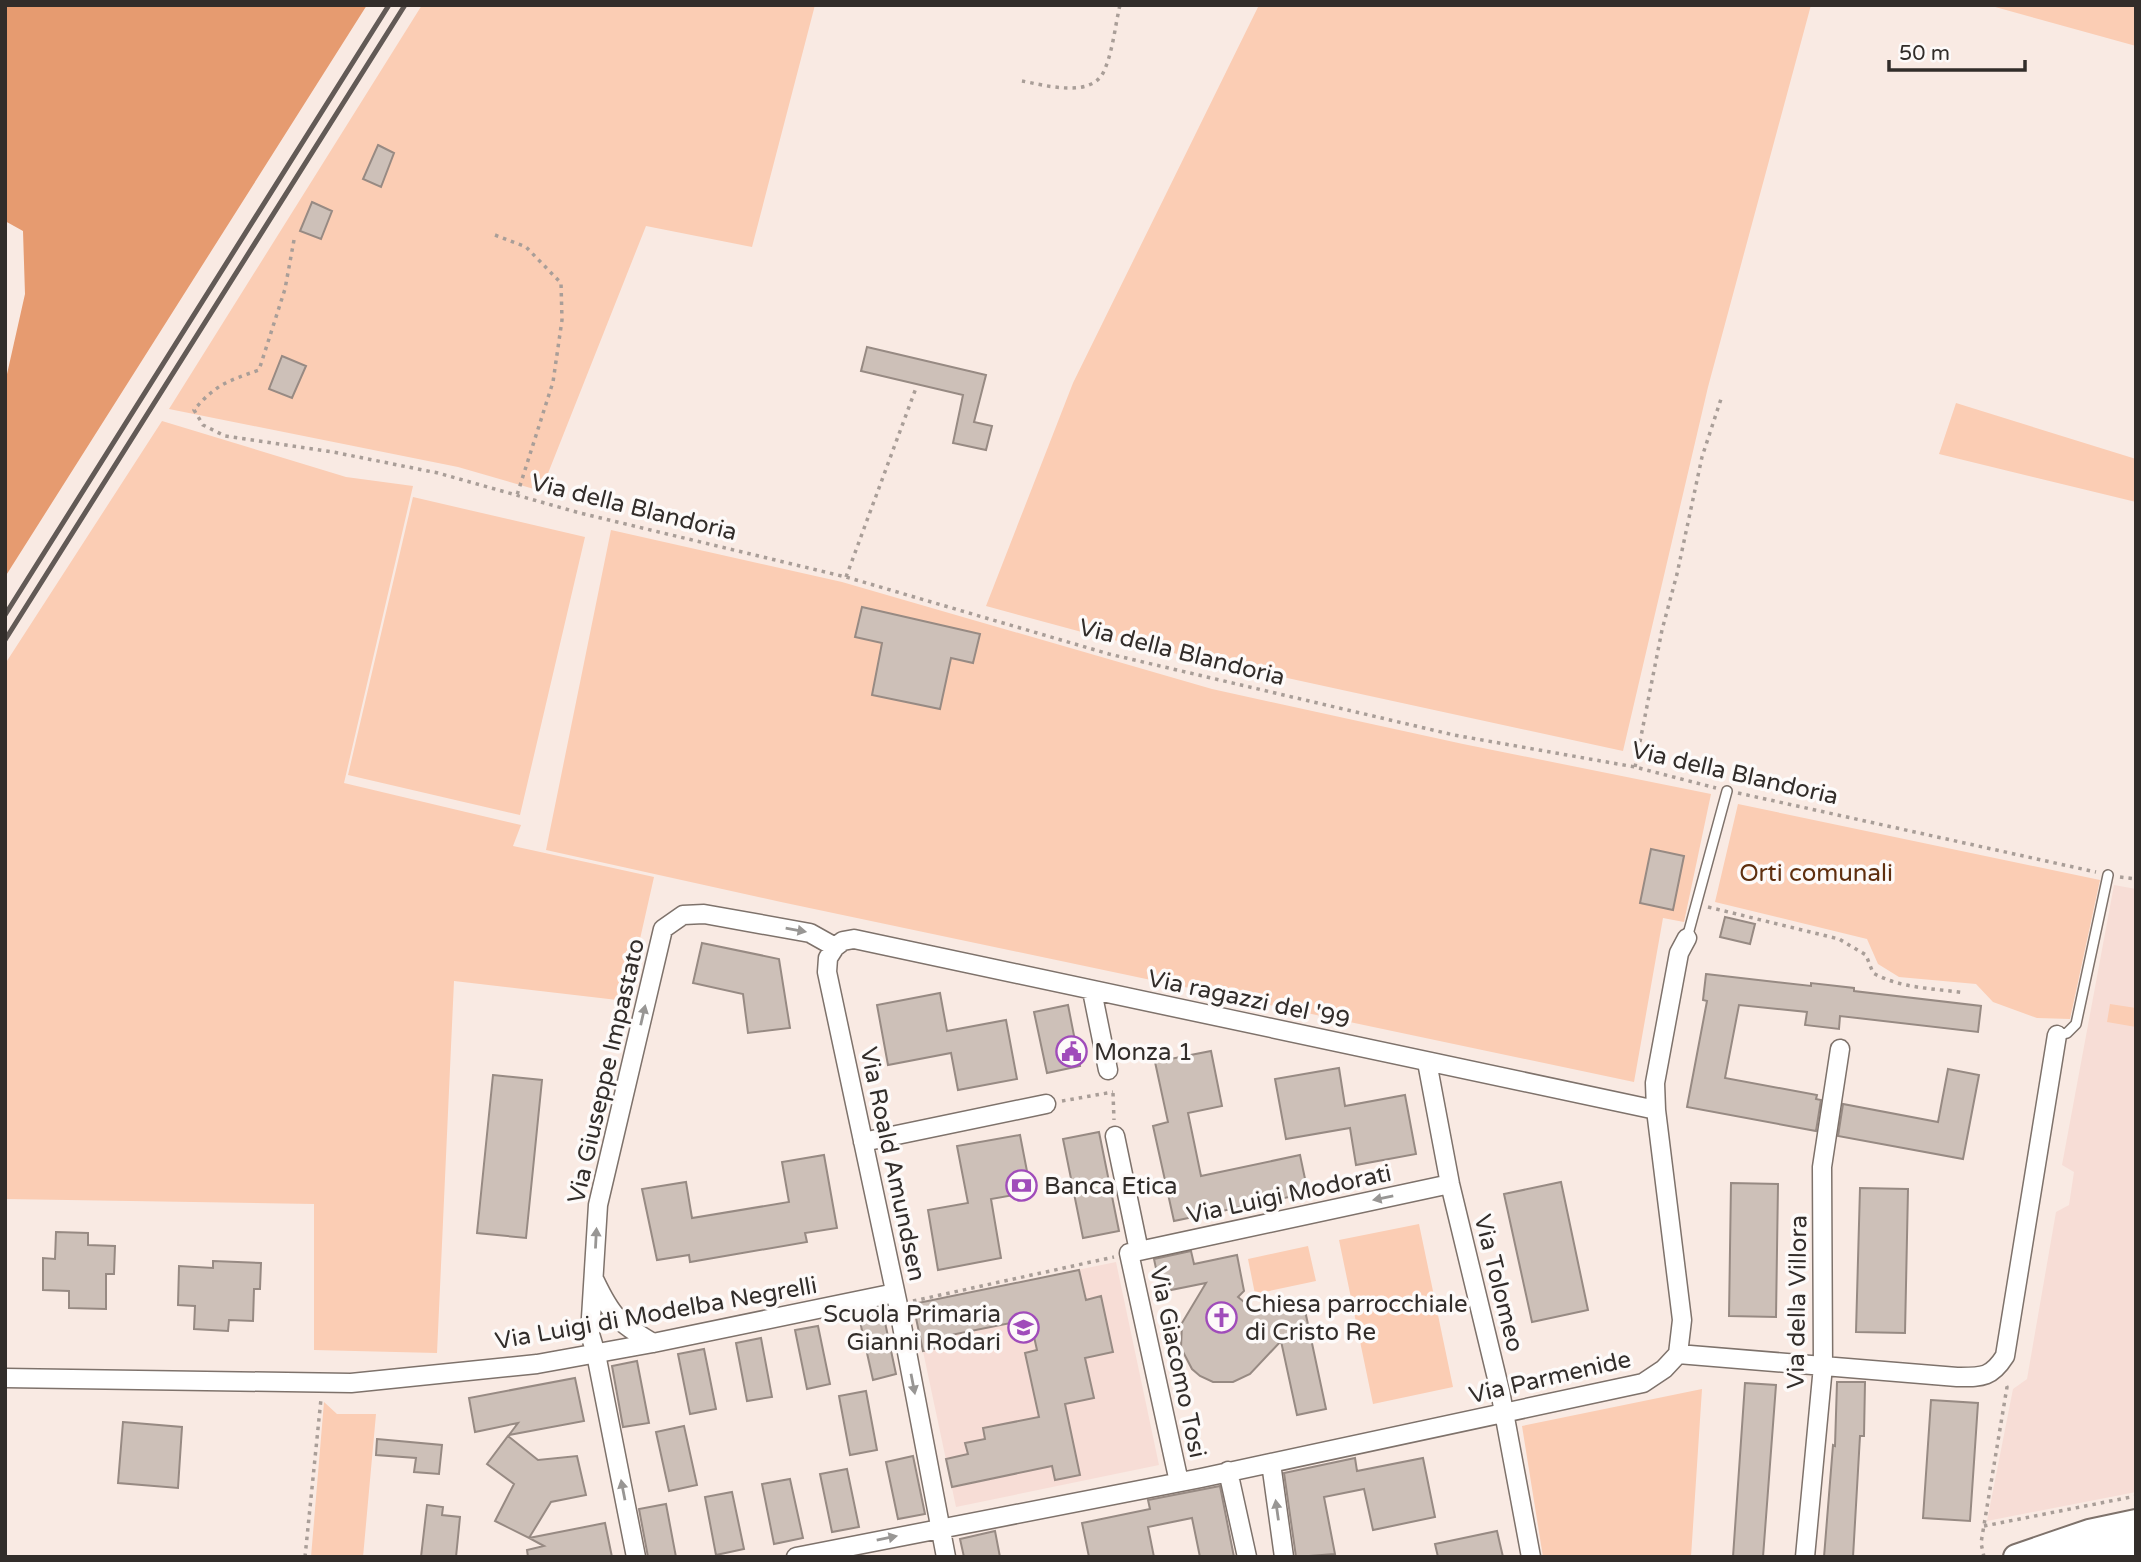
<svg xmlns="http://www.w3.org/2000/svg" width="2141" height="1562" font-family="'Varela Round',sans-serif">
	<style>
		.education { fill: #f7ddd6 }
		.green { fill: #fbcdb4 }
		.forest { fill: #e69b70 }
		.building { fill: #cdc0b8; stroke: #978a83; stroke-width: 2 }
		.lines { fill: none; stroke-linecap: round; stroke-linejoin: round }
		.service-casing { stroke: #7e726b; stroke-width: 12 }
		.minor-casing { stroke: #7e726b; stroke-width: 21 }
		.secondary-casing { stroke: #7e726b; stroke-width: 28 }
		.path { stroke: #a99e98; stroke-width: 3.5; stroke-dasharray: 3.5 5; stroke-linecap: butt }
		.service { stroke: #fff; stroke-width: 9 }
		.minor { stroke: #fff; stroke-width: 18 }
		.secondary { stroke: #fff; stroke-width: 24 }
		.rail { stroke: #625a56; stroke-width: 5 }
		.oneway { fill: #989694 }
		.labels { text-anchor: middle; stroke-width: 7; stroke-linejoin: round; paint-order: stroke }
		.street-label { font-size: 24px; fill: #322d2a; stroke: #fdfaf9 }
		.park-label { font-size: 24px; fill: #5f2f0f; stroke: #fdfaf9 }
		.poi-label { font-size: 24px; fill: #322d2a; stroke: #fdfaf9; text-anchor: start }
	</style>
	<rect width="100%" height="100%" fill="#f9eae3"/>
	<path class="education" d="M2114 885 2136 889V1492L1987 1521 2013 1389 2027 1379 2056 1212 2069 1205 2074 1172 2062 1165Z
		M1116 1262 1159 1465 956 1507 913 1304Z"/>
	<path class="green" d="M422 5H815L752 247 646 226 541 491 458 467 169 409Z
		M1259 5H1811L1708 387 1623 751 1104 638 986 606 1073 383Z
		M1988 5H2136V46Z
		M1956 403 2136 459V502L1939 454Z
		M162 421 346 477 413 486 344 783 521 825 513 846 654 877 626 1001 454 981 437 1353 314 1350V1204L5 1199V664Z
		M413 497 585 537 520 815 348 775Z
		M611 530 842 582 1212 689 1463 744 1711 794 1684 922 1663 918 1634 1082 781 902 546 850Z
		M1738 804 2100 880 2070 1019 2037 1018 1993 1002 1976 984 1899 977 1878 964 1867 939 1715 902Z
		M2110 1004 2136 1008V1027L2107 1022Z
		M1419 1224 1453 1387 1373 1404 1339 1240Z
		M1308 1246 1316 1281 1255 1294 1248 1259Z
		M1702 1389 1691 1557H1543L1522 1426Z
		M324 1402 337 1414H376L363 1557H311Z"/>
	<path class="forest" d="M5 5H367L5 577V383L25 294 23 231 5 221Z"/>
	<path class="building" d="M378 145 394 153 381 187 363 179Z
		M312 202 332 211 321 239 300 231Z
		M867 347 986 375 974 422 992 426 986 450 953 443 963 395 861 371Z
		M282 356 306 366 292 398 269 389Z
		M862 607 980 634 973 663 951 658 940 709 872 695 882 643 855 637Z
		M1651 849 1684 856 1673 910 1640 903Z
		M1725 917 1755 924 1750 944 1720 937Z
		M702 943 779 959 790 1028 748 1033 743 994 693 983Z
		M1706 974 1811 986V983L1854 988V991L1981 1006 1978 1032 1840 1016 1839 1029 1805 1025 1807 1012 1739 1005 1725 1078 1817 1095 1816 1099 1821 1100 1816 1131 1687 1107 1707 1001 1703 1000Z
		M940 993 947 1031 1006 1020 1017 1079 958 1090 951 1053 888 1065 877 1005Z
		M1068 1005 1080 1066 1047 1073 1034 1012Z
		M1211 1051 1222 1106 1188 1113 1201 1176 1300 1155 1308 1193 1174 1221 1153 1126 1168 1122 1155 1062Z
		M1339 1068 1345 1106 1405 1095 1416 1154 1356 1165 1350 1128 1286 1139 1275 1079Z
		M1948 1069 1979 1075 1963 1159 1838 1136 1843 1104 1938 1122Z
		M493 1075 542 1080 526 1238 477 1233Z
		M1099 1132 1119 1231 1083 1238 1063 1139Z
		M1020 1135 1031 1192 991 1199 1001 1258 938 1270 928 1210 968 1203 957 1146Z
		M824 1155 837 1228 805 1233 807 1242 690 1262 689 1255 657 1260 642 1189 686 1182 692 1218 789 1202 782 1162Z
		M1561 1182 1588 1310 1532 1322 1504 1194Z
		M1731 1183 1778 1184 1776 1317 1729 1316Z
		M1860 1188 1908 1189 1905 1333 1856 1332Z
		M56 1232 88 1233V1245L115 1246 114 1274H106V1309L69 1308V1291L43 1290V1258L55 1259Z
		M1191 1251 1194 1264 1237 1255 1244 1291 1238 1297 1255 1311 1303 1301 1326 1409 1297 1415 1281 1341 1250 1374 1233 1382H1213L1200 1376 1192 1369 1181 1348 1182 1323 1206 1283 1161 1292 1154 1259Z
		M213 1261 261 1263 260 1289H254L253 1321 229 1320 228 1331 194 1329 195 1306 178 1305 179 1266 213 1268Z
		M1079 1270 1086 1300 1101 1296 1113 1352 1085 1358 1094 1398 1065 1404 1080 1475 1055 1480 1052 1466 952 1487 946 1459 968 1454 965 1443 985 1439 983 1428 1039 1417 1025 1353 1037 1350 1030 1319 946 1336 948 1346 923 1351 913 1304Z
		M883 1313 896 1374 873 1380 859 1317Z
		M818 1326 830 1384 807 1389 795 1330Z
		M761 1338 772 1397 747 1401 736 1343Z
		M704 1349 716 1409 690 1414 678 1354Z
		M637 1361 649 1423 623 1427 612 1366Z
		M575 1378 584 1421 509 1435 518 1423 475 1432 469 1398Z
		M1837 1382H1865L1864 1436H1860L1853 1557H1824L1833 1445 1835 1446Z
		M1745 1383 1776 1385 1763 1557H1733Z
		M866 1391 877 1450 850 1455 839 1396Z
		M1931 1400 1978 1403 1970 1521 1923 1518Z
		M123 1422 182 1427 178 1488 118 1483Z
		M684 1426 697 1485 669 1491 656 1432Z
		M508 1436 538 1460 577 1456 586 1495 551 1502 529 1538 495 1521 514 1484 487 1464Z
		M377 1439 442 1445 439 1474 414 1472 416 1458 376 1455Z
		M913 1456 925 1514 898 1519 886 1462Z
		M1355 1458 1357 1471 1423 1458 1435 1517 1373 1530 1364 1489 1324 1497 1335 1554 1296 1557 1284 1473Z
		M847 1469 859 1527 832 1532 820 1474Z
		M790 1479 803 1538 774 1544 762 1484Z
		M1220 1486 1234 1557H1200L1192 1518 1148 1527 1154 1557H1089L1082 1523 1150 1509 1148 1500Z
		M732 1492 744 1549 716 1555 705 1497Z
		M666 1504 676 1557H648L639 1509Z
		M427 1505 443 1507 442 1515 460 1517 456 1557H421Z
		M605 1523 612 1557H528L527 1550 544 1546 529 1538Z
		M995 1531 1000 1557H964L960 1539Z
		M1497 1531 1503 1557H1438L1435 1544Z"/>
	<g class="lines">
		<defs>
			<path id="service" d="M1687 938 1727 791
				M2057 1035 2067 1033 2076 1024 2108 875"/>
			<path id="minor" d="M1092 991 1108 1070
				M1427 1062 1450 1184 1500 1391 1531 1557
				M1115 1136 1139 1251 1129 1253 1179 1482
				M863 1142 1046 1104
				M1139 1251 1450 1184
				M595 1281C612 1317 619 1323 653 1343
				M1678 1354 1957 1377C1982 1377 1991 1378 2005 1356L2057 1035
				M1678 1354 1682 1320 1656 1110 1655 1083 1679 953 1687 938
				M5 1378 351 1383 537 1364 653 1343 895 1293
				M1271 1463 1284 1557
				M1228 1471 1247 1557
				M636 1557 596 1354 590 1334 598 1205 663 929 683 915 704 914 810 933 835 947
				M796 1557 1201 1478 1643 1383 1664 1369 1678 1354
				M946 1557 898 1305 827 972 828 958 835 947 843 941 854 939 1656 1110
				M1805 1557 1823 1366 1822 1167 1840 1049"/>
			<path id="secondary" d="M2053 1555 2136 1544
				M2016 1557 2089 1532 2136 1522"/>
		</defs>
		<use href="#service" class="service-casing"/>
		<use href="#minor" class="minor-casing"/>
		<use href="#secondary" class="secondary-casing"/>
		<path class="path" d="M1022 81C1044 85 1092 99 1104 71 1113 51 1115 26 1120 5
			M495 235 526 247 561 283 562 320 553 382 517 495
			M294 240 285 289 259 370C228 381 216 384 194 410L203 425 225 436 333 452 438 473 580 513 846 577 1109 654 1454 735 1635 767 1716 788
			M846 577 916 388
			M1635 767 1662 630 1677 574 1702 457 1721 399
			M1738 793 2096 872
			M2120 877 2136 879
			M1708 907 1839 939 1866 955 1873 973C1902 989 1933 988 1965 993
			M1113 1093 1114 1120
			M1062 1101 1113 1092
			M913 1301 1114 1257
			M1984 1526 2136 1496
			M305 1557 321 1399
			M1984 1557 1981 1543 2007 1387 2005 1383"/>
		<use href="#service" class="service"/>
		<use href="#minor" class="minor"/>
		<use href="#secondary" class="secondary"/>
		<path class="rail" d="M5 615 389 5
			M5 640 405 5"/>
	</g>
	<defs><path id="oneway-solid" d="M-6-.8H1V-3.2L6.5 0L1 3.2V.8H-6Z" transform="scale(1.75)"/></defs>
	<g class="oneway">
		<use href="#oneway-solid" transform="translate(796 930) rotate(10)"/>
		<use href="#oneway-solid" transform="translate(643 1015) rotate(-77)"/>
		<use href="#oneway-solid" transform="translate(1383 1198) rotate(168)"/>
		<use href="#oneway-solid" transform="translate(596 1238) rotate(-87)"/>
		<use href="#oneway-solid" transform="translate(913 1384) rotate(79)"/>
		<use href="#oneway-solid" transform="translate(623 1490) rotate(-101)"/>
		<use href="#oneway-solid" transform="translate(1277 1510) rotate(-98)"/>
		<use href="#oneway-solid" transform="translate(887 1538) rotate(-11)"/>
	</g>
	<defs>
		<symbol id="civic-ring" viewBox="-11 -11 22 22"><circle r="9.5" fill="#fdfaf9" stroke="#a04cba" stroke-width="1.5"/><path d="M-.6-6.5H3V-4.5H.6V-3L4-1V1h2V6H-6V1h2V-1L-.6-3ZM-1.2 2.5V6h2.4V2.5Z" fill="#a04cba"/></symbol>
		<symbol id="bank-ring" viewBox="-11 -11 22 22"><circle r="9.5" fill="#fdfaf9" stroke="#a04cba" stroke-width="1.5"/><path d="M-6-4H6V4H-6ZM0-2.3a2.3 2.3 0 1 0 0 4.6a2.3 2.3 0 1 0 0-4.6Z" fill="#a04cba"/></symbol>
		<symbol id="church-ring" viewBox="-11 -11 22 22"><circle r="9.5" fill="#fdfaf9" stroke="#a04cba" stroke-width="1.5"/><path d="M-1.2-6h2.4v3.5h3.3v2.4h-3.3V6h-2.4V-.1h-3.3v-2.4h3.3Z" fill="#a04cba"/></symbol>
		<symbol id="school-ring" viewBox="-11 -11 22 22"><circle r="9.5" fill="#fdfaf9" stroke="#a04cba" stroke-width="1.5"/><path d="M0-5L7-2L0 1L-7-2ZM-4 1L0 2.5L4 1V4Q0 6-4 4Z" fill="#a04cba"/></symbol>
	</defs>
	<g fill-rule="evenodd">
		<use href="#civic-ring" x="1054" y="1034" width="35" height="35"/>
		<use href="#bank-ring" x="1004" y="1168" width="35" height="35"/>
		<use href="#church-ring" x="1204" y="1300" width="35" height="35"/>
		<use href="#school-ring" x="1006" y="1310" width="35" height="35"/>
	</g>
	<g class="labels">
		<g class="street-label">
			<text transform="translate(634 507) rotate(14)" y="8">Via della Blandoria</text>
			<text transform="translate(1182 652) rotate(14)" y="8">Via della Blandoria</text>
			<text transform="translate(1735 773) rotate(13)" y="8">Via della Blandoria</text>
			<text transform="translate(1249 999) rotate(12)" y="8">Via ragazzi del '99</text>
			<text transform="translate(606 1071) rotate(-77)" y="8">Via Giuseppe Impastato</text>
			<text transform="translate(893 1164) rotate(78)" y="8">Via Roald Amundsen</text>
			<text transform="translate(1289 1194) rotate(-12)" y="8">Via Luigi Modorati</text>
			<text transform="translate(1499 1283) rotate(76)" y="8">Via Tolomeo</text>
			<text transform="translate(1797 1302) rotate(-89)" y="8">Via della Villora</text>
			<text transform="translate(656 1313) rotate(-10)" y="8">Via Luigi di Modelba Negrelli</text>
			<text transform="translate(1178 1362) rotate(78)" y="8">Via Giacomo Tosi</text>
			<text transform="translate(1550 1377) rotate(-13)" y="8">Via Parmenide</text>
		</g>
		<g class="park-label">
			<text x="1816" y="881">Orti comunali</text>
		</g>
		<g class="poi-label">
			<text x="1094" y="1060">Monza 1</text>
			<text x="1044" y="1194">Banca Etica</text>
			<text x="1245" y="1312">Chiesa parrocchiale<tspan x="1245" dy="28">di Cristo Re</tspan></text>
			<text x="1001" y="1322" text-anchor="end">Scuola Primaria<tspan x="1001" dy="28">Gianni Rodari</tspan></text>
		</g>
	</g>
	<rect width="2141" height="1562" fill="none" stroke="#322d2a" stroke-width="14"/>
	<path d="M1889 60v10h136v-10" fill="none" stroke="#322d2a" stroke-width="3.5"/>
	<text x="1899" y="60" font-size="21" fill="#322d2a" stroke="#fdfaf9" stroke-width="5" paint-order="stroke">50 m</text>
</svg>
